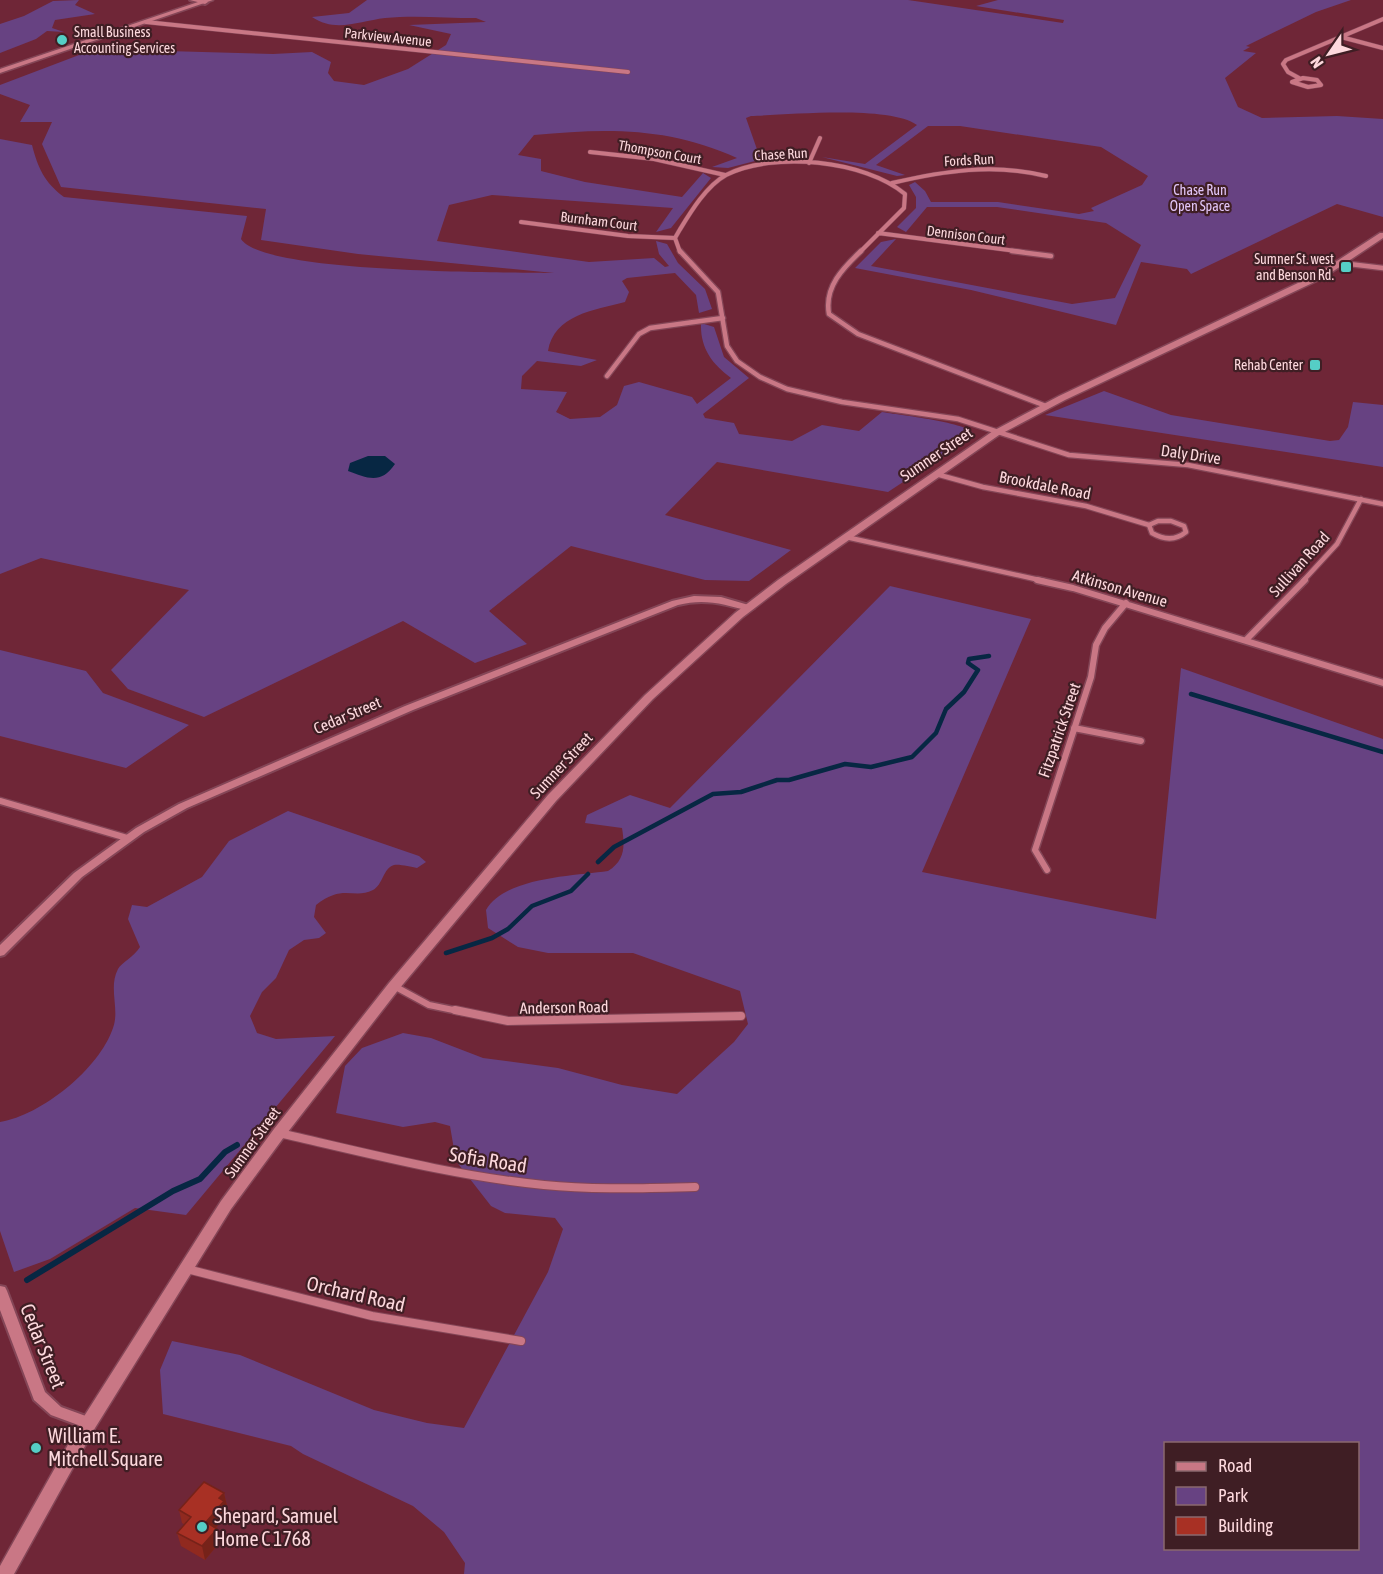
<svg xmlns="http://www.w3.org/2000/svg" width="1383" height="1574" font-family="'Asap Condensed',sans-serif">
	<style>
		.green { fill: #674282; fill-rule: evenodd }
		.water { fill: #072743 }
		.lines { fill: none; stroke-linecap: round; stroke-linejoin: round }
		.stream-far1 { stroke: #072743; stroke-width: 4.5 }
		.stream { stroke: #072743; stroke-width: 6 }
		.minor-far3-casing { stroke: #844657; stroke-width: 5 }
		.minor-far2-casing { stroke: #844657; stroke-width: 7 }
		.minor-far1-casing { stroke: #844657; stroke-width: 9 }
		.minor-casing { stroke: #844657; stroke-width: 10 }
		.tertiary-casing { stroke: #844657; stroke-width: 4 }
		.secondary-casing { stroke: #844657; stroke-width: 3 }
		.minor-far3 { stroke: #c97785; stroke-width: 4 }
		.minor-far2 { stroke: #c97785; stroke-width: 4.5 }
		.minor-far1 { stroke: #c97785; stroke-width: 6 }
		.minor { stroke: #c97785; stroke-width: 8 }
		.tertiary { fill: #c97785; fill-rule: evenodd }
		.secondary { fill: #c97785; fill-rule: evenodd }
		.wall { fill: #90291f }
		.shaded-wall { fill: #762219 }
		.building { fill: #a83024; stroke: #762219; stroke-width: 1.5 }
		.poi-dot { fill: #55cec6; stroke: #3f1e24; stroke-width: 2 }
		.labels { text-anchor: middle; stroke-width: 4.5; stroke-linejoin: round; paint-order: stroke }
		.far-poi-label { font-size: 14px; fill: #fdd8dd; stroke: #3f1e24; text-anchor: end }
		.far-street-label { font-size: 14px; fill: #fdd8dd; stroke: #3f1e24 }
		.far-park-label { font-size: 14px; fill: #e2c6f9; stroke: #3f1e24 }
		.street-label { font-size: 16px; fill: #fdd8dd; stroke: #3f1e24 }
		.near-street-label { font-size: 20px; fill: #fdd8dd; stroke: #3f1e24 }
		.near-poi-label { font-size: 20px; fill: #fdd8dd; stroke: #3f1e24; text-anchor: start }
	</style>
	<rect width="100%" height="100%" fill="#6f2637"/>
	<path class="green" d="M79 0 75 5 95 14 55 20 52 28 64 32 47 31 36 39 0 53V24L24 16 53 1Z
		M367 0H908L1063 23 1064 20 976 6 998 0H1351L1316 12 1246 46 1250 47 1243 51 1256 53 1225 78 1238 107 1262 118 1337 116 1383 119V217L1337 204 1191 274 1187 269 1141 262 1116 325 971 290 855 268 881 242 896 239 871 266 1072 304 1115 298 1141 245 1106 223 997 207H927L906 232 897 227 916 208V197L909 185 915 182 925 191 931 202H998L1079 214 1094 211 1091 208 1142 185 1148 176 1101 147 960 126H928L876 165 905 175 897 176 822 157 865 164 917 125C888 105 790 115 751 116L746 118 759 155H802L755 161 728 168 712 167 737 158C669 127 608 128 534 135L518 155 541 159V171L585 182 682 197 703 173 711 178 671 228 656 232 673 208 492 195 449 205 437 241 589 262 654 258 665 267 669 266 659 254 656 241 667 244 678 263 705 289 712 309 699 313 696 295 675 273 627 278 622 281 629 292 625 302C594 310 554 315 548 351L597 360 581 366 537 361 522 376 521 389 567 392 556 412 570 419 600 417 617 405 624 386 639 382 692 397 697 404 731 378C712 364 700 348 701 323L714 327 724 357 749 378 703 414 705 418 734 423 739 434 792 441 822 425 859 431 882 412C897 415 971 422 974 435L888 492 717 462 665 515 791 550 749 581 705 580 571 546 489 611 527 644 475 663 403 621 204 717 128 689 111 670 189 590 41 558 0 574V139L32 145C38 168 44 182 64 197L247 216 241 239C264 274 504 272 554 273L358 254 261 240 266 209 61 187 42 144 52 122H20L30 105 0 94V85L87 52 116 55 167 51 273 54 312 52 331 62 328 73 334 81 364 85 408 69 446 45 451 34 409 25 486 22 476 18C446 18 414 15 385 18 360 21 335 33 312 17L349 13Z
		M1104 391 1171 415 1330 441 1339 440 1348 427 1353 402 1383 405V467L1045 415Z
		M890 586 1031 619 922 872 1156 919 1181 668 1383 739V1574H464L465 1563 444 1532 413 1506 303 1454 291 1446 163 1414 160 1370 172 1341 240 1355 374 1410 427 1423 464 1428 548 1272 563 1229 555 1218 505 1213 491 1206 456 1161 450 1126 435 1122 403 1127 336 1113 345 1066 362 1048 403 1033 431 1038 483 1058 558 1068 622 1085 677 1094 734 1042 748 1024 740 991 633 953H548L518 947 488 928 486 910C505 877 574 876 608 871 625 860 625 847 622 828L585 823 587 815 630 795 670 808ZM1166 1444H1358V1548H1166Z
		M0 650 86 671 103 693 189 725 126 768 0 736Z
		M288 811 419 856 426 862 417 868C411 867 400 864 394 865 383 868 383 885 373 890 353 900 344 883 316 905L314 917 326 933 319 938 304 940 289 950 276 978 262 992 250 1016 257 1033 276 1039 335 1036 186 1215 135 1208 50 1259 14 1272 0 1231V1122C42 1115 99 1069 113 1028 120 1009 108 988 118 969 121 963 134 957 140 947L128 919 132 905 147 907 202 877 229 841Z"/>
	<path class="water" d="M368 456H385L395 464C381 485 367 478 348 471L350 463Z"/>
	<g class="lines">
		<path class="stream-far1" d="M1191 694 1383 752
			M598 862 614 847 713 794 741 792 777 780H789L845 764 871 767 912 757 936 733 946 709 964 692 978 670 968 663 969 659 989 656
			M446 953 492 938 508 929 532 906 571 891 588 874"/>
		<path class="stream" d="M27 1280 173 1191 200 1179 225 1152 237 1145"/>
		<defs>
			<path id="minor-far3" d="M146 22 628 72
				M1341 37 1383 48
				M1299 78 1288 72 1283 64 1286 60 1383 19
				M1303 78 1317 80 1321 85 1308 87 1292 82Z
				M590 152 654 159 725 175
				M809 163 820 138
				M892 183C944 171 993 163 1046 176
				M521 222 628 236 675 238
				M878 233 1023 252
				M680 252 675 238 679 231C690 213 706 186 726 175 773 151 865 160 905 194L904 208 860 252"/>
			<path id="minor-far2" d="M680 251 718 292 727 346 737 361 760 377 787 389 842 402 958 419 1069 455 1188 465 1383 504
				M861 251C843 268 824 287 829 314L858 334 1046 406
				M1012 251 1051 256
				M1341 263 1383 268
				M607 376 639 334 650 328 723 318
				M936 474 983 487 1086 506 1149 525
				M1158 521H1171L1184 526 1186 532C1175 541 1164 540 1152 533L1149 525Z
				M846 537 1044 581
				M1303 581 1337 544 1361 499"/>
			<path id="minor-far1" d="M1037 580 1073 588 1383 683
				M1246 640 1305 580
				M1074 728 1141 741
				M0 801 127 838
				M1047 870 1035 850 1091 677 1096 645 1105 628 1126 603
				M394 986 429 1005 463 1012"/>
			<path id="minor" d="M455 1010 508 1021 741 1016
				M279 1133C367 1153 454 1176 544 1185 594 1190 645 1188 695 1187
				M187 1269 372 1316 521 1341"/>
			<path id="tertiary" d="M190 0H203L208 2 205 4Z
				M694 596 721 597 752 606 754 608 749 611C724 604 704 598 678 605L413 710 187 808 144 832 82 877 4 955 0 956V945L74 873 136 828 179 804 405 706 672 601Z
				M0 1286 5 1287 7 1291 45 1392 61 1407 94 1419 96 1423 94 1427 89 1429 51 1415 34 1400 0 1310Z"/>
			<path id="secondary" d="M204 0H213L0 73V69Z
				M1380 233H1383V238L1323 278 1065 400 999 435 786 584 743 617 653 699 556 801 399 989 284 1137 231 1209 95 1428 14 1574H0V1566L83 1418 221 1201 274 1129 389 983 548 795 645 695 735 613 778 580 993 431 1059 396 1317 274Z"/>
		</defs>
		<use href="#minor-far3" class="minor-far3-casing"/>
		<use href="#minor-far2" class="minor-far2-casing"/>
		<use href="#minor-far1" class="minor-far1-casing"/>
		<use href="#minor" class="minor-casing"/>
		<use href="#tertiary" class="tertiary-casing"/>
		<use href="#secondary" class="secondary-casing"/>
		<use href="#minor-far3" class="minor-far3"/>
		<use href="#minor-far2" class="minor-far2"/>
		<use href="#minor-far1" class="minor-far1"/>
		<use href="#minor" class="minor"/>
		<use href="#tertiary" class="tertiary"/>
		<use href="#secondary" class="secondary"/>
	</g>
	<path class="wall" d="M224 1493 227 1506 225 1508 227 1515 216 1528 220 1542 205 1560 181 1546 177 1533 185 1525 182 1523 179 1510Z"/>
	<path class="shaded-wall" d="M224 1493 227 1506 225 1508 227 1515 209 1535 206 1522 219 1498Z
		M217 1529 220 1542 205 1560 202 1546Z"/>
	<path class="building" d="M204 1482 224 1493 219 1498 224 1501 206 1522 217 1529 202 1546 177 1533 191 1517 179 1510Z"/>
	<g class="poi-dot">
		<circle cx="62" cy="40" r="6"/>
		<rect x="1340" y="261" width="12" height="12" rx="3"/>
		<rect x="1309" y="359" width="12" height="12" rx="3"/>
		<circle cx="36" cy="1448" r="6"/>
		<circle cx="202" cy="1527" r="6"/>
	</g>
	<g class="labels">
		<g class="far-poi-label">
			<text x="74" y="37" text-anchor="start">Small Business<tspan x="74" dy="16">Accounting Services</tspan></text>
			<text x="1334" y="264">Sumner St. west<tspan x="1334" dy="16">and Benson Rd.</tspan></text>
			<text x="1303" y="370">Rehab Center</text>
		</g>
		<g class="far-street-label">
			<text transform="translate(388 37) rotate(6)" y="5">Parkview Avenue</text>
			<text transform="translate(660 152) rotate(10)" y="5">Thompson Court</text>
			<text transform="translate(781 154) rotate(-3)" y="5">Chase Run</text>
			<text transform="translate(969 160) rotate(-3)" y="5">Fords Run</text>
			<text transform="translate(599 221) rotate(7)" y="5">Burnham Court</text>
			<text transform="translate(966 235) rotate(7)" y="5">Dennison Court</text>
		</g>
		<g class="far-park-label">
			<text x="1200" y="195">Chase Run<tspan x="1200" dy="16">Open Space</tspan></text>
		</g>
		<g class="street-label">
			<text transform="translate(936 454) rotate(-34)" y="6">Sumner Street</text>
			<text transform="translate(1191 454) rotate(8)" y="6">Daly Drive</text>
			<text transform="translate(1045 485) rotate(11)" y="6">Brookdale Road</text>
			<text transform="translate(1299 564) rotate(-48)" y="6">Sullivan Road</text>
			<text transform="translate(1120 588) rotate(16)" y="6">Atkinson Avenue</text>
			<text transform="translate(347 715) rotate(-23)" y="6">Cedar Street</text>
			<text transform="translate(1059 730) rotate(-71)" y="6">Fitzpatrick Street</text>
			<text transform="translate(561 765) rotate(-47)" y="6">Sumner Street</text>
			<text transform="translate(564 1007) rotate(-1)" y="6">Anderson Road</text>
			<text transform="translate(252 1142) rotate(-54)" y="6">Sumner Street</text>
		</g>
		<g class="near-street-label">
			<text transform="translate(488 1160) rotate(9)" y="7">Sofia Road</text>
			<text transform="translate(356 1294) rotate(13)" y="7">Orchard Road</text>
			<text transform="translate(43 1346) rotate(68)" y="7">Cedar Street</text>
		</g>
		<g class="near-poi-label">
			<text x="48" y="1443">William E.<tspan x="48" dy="23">Mitchell Square</tspan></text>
			<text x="214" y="1523">Shepard, Samuel<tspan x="214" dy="23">Home C 1768</tspan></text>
		</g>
	</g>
	<rect x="1164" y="1442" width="195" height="108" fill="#3f1e24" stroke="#8b686e" stroke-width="1.5"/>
	<rect x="1176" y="1462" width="30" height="9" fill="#c97785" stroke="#8b686e" stroke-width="1.5"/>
	<text x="1218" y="1472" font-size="18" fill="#fdd8dd">Road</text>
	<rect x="1176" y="1487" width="30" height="18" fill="#674282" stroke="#8b686e" stroke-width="1.5"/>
	<text x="1218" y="1502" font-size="18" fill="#fdd8dd">Park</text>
	<rect x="1176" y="1517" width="30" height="18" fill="#a83024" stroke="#8b686e" stroke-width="1.5"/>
	<text x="1218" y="1532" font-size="18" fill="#fdd8dd">Building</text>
	<g transform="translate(1329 54) rotate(235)" stroke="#3f1e24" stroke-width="4.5" paint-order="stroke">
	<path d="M0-4.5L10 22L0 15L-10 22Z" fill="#fdd8dd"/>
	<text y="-9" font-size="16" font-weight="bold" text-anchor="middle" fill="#fdd8dd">N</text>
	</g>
</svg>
